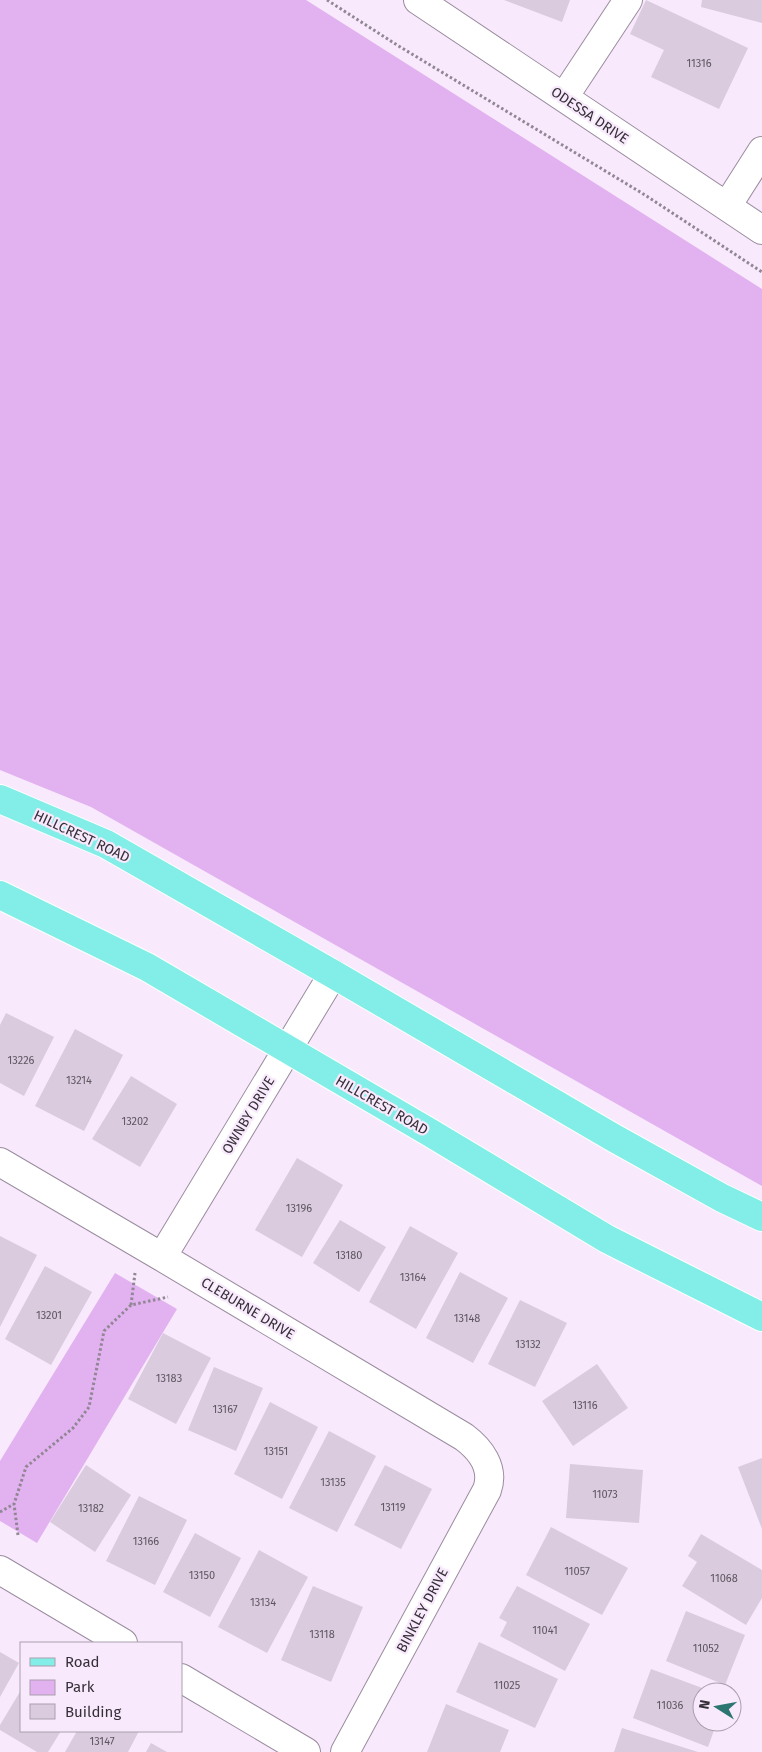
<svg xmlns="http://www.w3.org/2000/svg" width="762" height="1752" font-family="'Fira Sans',sans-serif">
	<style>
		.green { fill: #e2b1f0 }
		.building { fill: #dacbde }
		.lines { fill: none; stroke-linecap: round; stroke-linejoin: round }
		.minor-casing { stroke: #9a8d9e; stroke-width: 30 }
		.major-casing { stroke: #fff; stroke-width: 30 }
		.path { stroke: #918794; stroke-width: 3; stroke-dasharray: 2.5 2.5; stroke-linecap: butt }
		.minor { stroke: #fff; stroke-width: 28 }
		.major { stroke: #83eee8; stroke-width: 28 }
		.labels { text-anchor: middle; stroke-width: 4.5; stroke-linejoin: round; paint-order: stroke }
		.number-label { font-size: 11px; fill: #5e5761 }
		.street-label { font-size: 14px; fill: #353037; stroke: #f8e9fc }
	</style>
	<rect width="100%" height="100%" fill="#f8e9fc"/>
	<path class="green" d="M0 0H306L762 289V1186L91 807 0 770Z
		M115 1273 177 1309 37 1543 0 1521V1461Z"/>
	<path class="building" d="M504 0H570L562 22Z
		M646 0 748 48 719 109 651 77 664 50 630 34Z
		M702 0H762V23L701 7Z
		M6 1013 54 1037 24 1096 0 1083V1025Z
		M75 1029 123 1055 84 1131 35 1106Z
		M131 1076 177 1104 140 1167 92 1139Z
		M297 1158 343 1185 302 1257 255 1230Z
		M340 1220 386 1247 359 1292 313 1263Z
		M410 1226 458 1253 416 1329 369 1302Z
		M0 1236 37 1255 0 1327Z
		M45 1266 92 1292 51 1365 5 1339Z
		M460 1272 508 1298 473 1363 426 1338Z
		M520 1300 567 1323 535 1387 488 1364Z
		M163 1333 211 1358 176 1424 128 1399Z
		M597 1364 628 1408 573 1446 542 1401Z
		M214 1367 263 1388 236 1451 188 1430Z
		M270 1402 318 1427 282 1499 234 1474Z
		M329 1431 376 1456 337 1532 289 1508Z
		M762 1458V1529L738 1467Z
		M570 1464 643 1470 639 1523 566 1518Z
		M86 1465 131 1495 95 1552 50 1522Z
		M385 1465 432 1489 401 1549 354 1525Z
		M139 1496 187 1520 155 1585 106 1561Z
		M551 1527 628 1568 602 1615 526 1575Z
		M195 1533 241 1558 210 1617 163 1592Z
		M701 1534 762 1570V1598L746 1625 682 1586 697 1562 688 1556Z
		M259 1550 308 1577 267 1653 218 1627Z
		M313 1586 363 1607 331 1682 281 1660Z
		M517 1586 590 1624 565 1671 500 1636 507 1622 499 1618Z
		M686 1611 745 1635 725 1685 666 1661Z
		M479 1642 558 1679 535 1728 456 1692Z
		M0 1652 19 1663 0 1697Z
		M651 1669 713 1692H702V1722H717L708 1747 633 1718Z
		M21 1690V1731H61L48 1752H37L0 1730V1725Z
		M446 1704 509 1730 500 1752H427Z
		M622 1728 698 1752H614Z
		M77 1731H139L128 1752H65Z
		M151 1743 167 1752H146Z"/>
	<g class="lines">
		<defs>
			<path id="minor" d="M418 0 762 230
				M564 97 628 0
				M727 206 762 151
				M0 1162 162 1257 464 1437C480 1449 495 1468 487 1490L345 1752
				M162 1257 333 974
				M0 1570 123 1643
				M181 1678 306 1752"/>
			<path id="major" d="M0 799 106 844 333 974 614 1138 722 1198 762 1217
				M0 895 147 967 429 1132 607 1239 762 1317"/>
		</defs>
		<use href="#minor" class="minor-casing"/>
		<use href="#major" class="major-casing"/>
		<path class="path" d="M327 0 397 45 645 195 762 272
			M131 1305 135 1273
			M0 1512 14 1504
			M18 1535 14 1504 26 1467 73 1428 89 1407 104 1331 131 1305 168 1297"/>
		<use href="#minor" class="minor"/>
		<use href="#major" class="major"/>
	</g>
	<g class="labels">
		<g class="number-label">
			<text x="699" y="67">11316</text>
			<text x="21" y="1064">13226</text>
			<text x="79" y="1084">13214</text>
			<text x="135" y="1125">13202</text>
			<text x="299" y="1212">13196</text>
			<text x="349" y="1259">13180</text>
			<text x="413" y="1281">13164</text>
			<text x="49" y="1319">13201</text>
			<text x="467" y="1322">13148</text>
			<text x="528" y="1348">13132</text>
			<text x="169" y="1382">13183</text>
			<text x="585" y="1409">13116</text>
			<text x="225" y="1413">13167</text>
			<text x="276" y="1455">13151</text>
			<text x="333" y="1486">13135</text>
			<text x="605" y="1498">11073</text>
			<text x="393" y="1511">13119</text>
			<text x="91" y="1512">13182</text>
			<text x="146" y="1545">13166</text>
			<text x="577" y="1575">11057</text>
			<text x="202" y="1579">13150</text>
			<text x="724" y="1582">11068</text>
			<text x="263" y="1606">13134</text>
			<text x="545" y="1634">11041</text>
			<text x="322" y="1638">13118</text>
			<text x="706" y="1652">11052</text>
			<text x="507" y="1689">11025</text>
			<text x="670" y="1709">11036</text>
			<text x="102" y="1745">13147</text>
		</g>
		<g class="street-label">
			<text transform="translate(590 115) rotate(34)" y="5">ODESSA DRIVE</text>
			<text transform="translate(82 836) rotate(25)" y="5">HILLCREST ROAD</text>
			<text transform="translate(382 1105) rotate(30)" y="5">HILLCREST ROAD</text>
			<text transform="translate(248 1115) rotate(-59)" y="5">OWNBY DRIVE</text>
			<text transform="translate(248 1308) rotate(31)" y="5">CLEBURNE DRIVE</text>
			<text transform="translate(422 1610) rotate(-62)" y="5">BINKLEY DRIVE</text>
		</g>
	</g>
	<rect x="20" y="1642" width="162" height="90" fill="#f8e9fc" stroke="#aa9fad"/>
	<rect x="30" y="1658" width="25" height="8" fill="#83eee8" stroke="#aa9fad"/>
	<text x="65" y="1667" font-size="15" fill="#353037">Road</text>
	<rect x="30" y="1680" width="25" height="15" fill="#e2b1f0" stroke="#aa9fad"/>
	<text x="65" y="1692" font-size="15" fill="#353037">Park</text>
	<rect x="30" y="1704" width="25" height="15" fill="#dacbde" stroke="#aa9fad"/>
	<text x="65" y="1717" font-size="15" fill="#353037">Building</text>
	<g transform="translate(717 1707) rotate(281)"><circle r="24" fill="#f8e9fc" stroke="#aa9fad"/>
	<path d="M0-4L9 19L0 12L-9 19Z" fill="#2d7570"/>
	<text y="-8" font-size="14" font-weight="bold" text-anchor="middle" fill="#353037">N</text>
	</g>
</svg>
